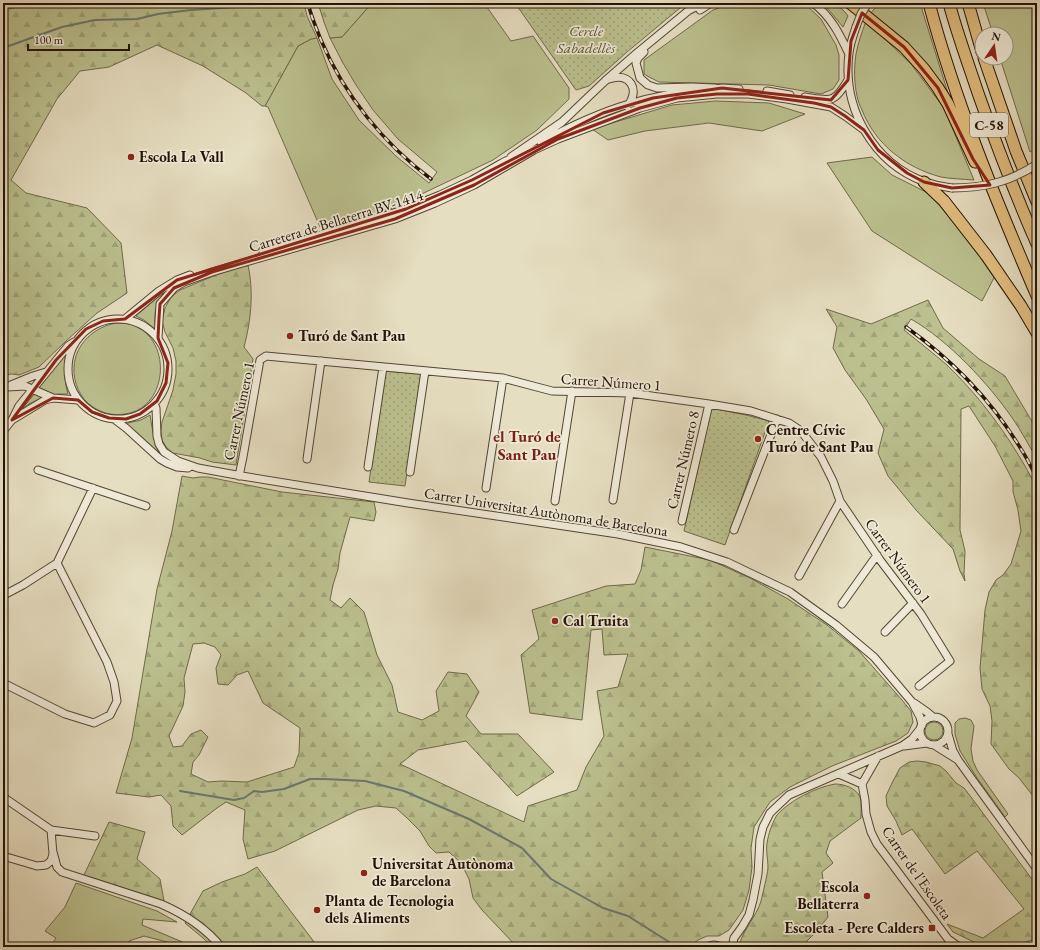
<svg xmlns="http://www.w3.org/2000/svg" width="1040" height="950" font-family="'EB Garamond',serif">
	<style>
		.grass { fill: #bbc08e; stroke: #6f694a }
		.forest { fill: url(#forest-firs); stroke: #6f694a; fill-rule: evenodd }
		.park { fill: url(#park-dots); stroke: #6f694a }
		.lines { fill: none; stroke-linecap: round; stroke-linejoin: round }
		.stream { stroke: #68786f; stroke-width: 2 }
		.minor-casing { stroke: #544534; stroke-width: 9 }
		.highway-casing { stroke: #231205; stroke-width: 13 }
		.minor { stroke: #efead7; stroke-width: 7 }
		.highway { stroke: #e3bf80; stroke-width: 11 }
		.rail-casing { stroke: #231205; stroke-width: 3.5 }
		.rail { stroke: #efead7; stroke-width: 2; stroke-dasharray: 6; stroke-linecap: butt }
		.minor-bridge-casing { stroke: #544534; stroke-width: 9; stroke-linecap: butt }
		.minor-bridge { stroke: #efead7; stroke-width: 7 }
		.marked { fill: none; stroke: #8f2418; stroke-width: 3; stroke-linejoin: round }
		.poi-dot { fill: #8f2418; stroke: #efead7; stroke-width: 1.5 }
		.labels { text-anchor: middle; stroke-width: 3.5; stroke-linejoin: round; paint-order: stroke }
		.shield { fill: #efead7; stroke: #605344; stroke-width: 1 }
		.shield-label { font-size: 14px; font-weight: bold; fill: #231205 }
		.park-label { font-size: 15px; font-style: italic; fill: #584f35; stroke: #efead7 }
		.poi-label { font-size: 15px; font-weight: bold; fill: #231205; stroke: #efead7; text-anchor: start }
		.street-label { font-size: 15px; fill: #231205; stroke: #efead7 }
		.neighbourhood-label { font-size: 16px; font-weight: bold; fill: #7a1f14; stroke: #efead7 }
	</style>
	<defs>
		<pattern id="forest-firs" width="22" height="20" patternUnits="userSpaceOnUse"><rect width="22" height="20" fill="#bbc08e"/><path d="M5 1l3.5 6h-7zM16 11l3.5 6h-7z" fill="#a0a479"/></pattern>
		<pattern id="park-dots" width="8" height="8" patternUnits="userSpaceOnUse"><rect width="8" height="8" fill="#bbc08e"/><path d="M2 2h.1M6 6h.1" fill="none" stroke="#a0a479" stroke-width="1.8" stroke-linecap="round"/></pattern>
	</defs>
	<rect width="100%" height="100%" fill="#e6dec1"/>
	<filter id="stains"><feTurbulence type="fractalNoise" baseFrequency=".005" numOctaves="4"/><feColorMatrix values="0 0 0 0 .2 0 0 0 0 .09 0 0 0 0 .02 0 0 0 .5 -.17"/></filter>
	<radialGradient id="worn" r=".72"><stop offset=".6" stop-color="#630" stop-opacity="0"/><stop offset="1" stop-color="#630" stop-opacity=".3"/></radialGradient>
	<path class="grass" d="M372 3H484L511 41 533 36 569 88V99L537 130 493 160 384 212 320 227 268 107 265 106 298 46 311 39 317 38 332 79 359 120 397 157 429 183 437 172 398 139 373 110 356 85 343 63 330 38 342 37Z
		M732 3H767L771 4 774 3 805 4 821 19 836 45 839 55V80L833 89 821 94 769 85 659 82 649 77 644 74V60L713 10Z
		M821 3H835L845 12 848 16 843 27 829 10Z
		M879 3H920L948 93 905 40 871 13Z
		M983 3H1036L1037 5V148L1030 152 1000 58H1006V34H993Z
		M866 21 911 64 944 108 974 180C963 179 951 179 941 177 906 168 875 144 862 110 860 106 858 101 857 96 854 82 854 67 856 54 858 43 862 32 866 21Z
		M715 101 769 103 805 114 762 131 709 123 645 131 608 140 592 129 672 105Z
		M872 157 892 175 930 194 996 274 982 301 872 231 827 163Z
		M165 291C155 303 154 314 155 329L144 320 136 316Z
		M117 323C121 323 125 323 129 324 173 335 170 408 125 414 113 416 102 413 93 407 80 399 73 382 74 367 75 344 95 326 117 323Z
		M66 354C64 368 64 380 68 394H59L51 395 39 389V386Z
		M34 393 41 395V398L29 404 22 409Z
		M150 415C153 432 153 444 166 458 152 448 141 435 127 425L128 423 141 420Z
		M965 718 971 720 974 726 971 749 973 761 977 770 1008 814 1005 817 977 778 960 751 955 734V723L959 719Z
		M925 731a9 9 0 1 1 18 0a9 9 0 1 1-18 0Z
		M76 883 157 911 177 922 143 919 142 925 192 946 191 947H186L144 936 129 941 130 947H50L56 938 45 931 65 907Z"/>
	<path class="forest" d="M29 3H304L307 16 317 38 311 39 298 46 265 106H262L246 93 203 66 157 45 109 67 80 71 57 99 11 180 26 193 87 208 121 243 127 293 97 313 66 341 39 367 19 375 12 374 3 375V5L10 9 25 5Z
		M318 3H372L342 37 330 38 324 22Z
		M248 265C254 292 251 321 244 347L253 359 236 465 212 462 200 458 173 453 166 447 162 440 161 431 162 422 173 390 176 374V361L173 348 165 332 162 321 165 308 171 297 180 290 216 275 240 266Z
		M928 300 943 328 979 359 1005 376 1037 430V459C1029 446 1022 432 1013 419 988 383 949 341 911 319L904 330C919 342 933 353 947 365 985 402 1013 442 1037 488V801L1019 778 1009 769 991 744 992 721 990 706 982 689 980 668 985 610 989 592 996 580 1003 575 1011 564 1021 531 1018 510 1013 492V481L995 446 969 406 961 409 960 530 965 551 964 574 965 581 960 571 953 549 916 510 888 476 878 453 884 429 866 399 845 370 833 348 837 327 826 309 871 324Z
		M182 476 193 478 200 477H208L282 492 374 502 376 512 374 521 350 517 340 553 338 569 333 585 330 600 341 608 350 598 364 612 377 655 392 685 398 712 422 720 439 711 436 691 448 672 467 674 479 692 466 716 481 734H518L554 772 517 796 466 741 418 750 400 764 524 822 528 806 577 790 586 767 604 736 597 691 618 687 628 654 604 655 602 629 591 630 582 720 530 713 521 655 539 639 532 610 606 586 635 584 641 570 645 547 710 560 750 578 788 599 827 625 859 651 902 700 911 711 913 722 908 733 896 741 832 766 790 787 770 802 754 827 751 848 752 867 749 890 743 910 729 930 719 936H707L698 940 689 947H517L482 910 473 898 469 879 461 863 449 852 436 853 429 846 420 831 406 817 396 808 376 806 358 810 275 851 248 859 243 839 245 810 226 802 217 808 182 835 173 826 171 806 161 795 149 797 116 793 132 738 157 589 172 531ZM204 643 215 647 221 655 216 668 218 684 228 685 237 675 248 671 263 703 300 728 299 753 294 767 247 782 221 781 208 782 191 774 193 762 199 755 208 737 201 730 191 734 182 746 173 747 169 736 183 706 185 692 184 678 193 644Z
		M917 761 926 762 940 766 946 771 956 783 964 788 971 797 1037 886V938L1021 944 998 946 976 943 953 932 947 924 983 938 1024 909 977 851 945 874 912 829 902 835 896 821 887 806 886 796 892 783 900 768 909 762Z
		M835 784C844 784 856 788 860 797 862 803 861 811 861 818L830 841 826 853 833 863 822 872 828 917 816 932 801 947H739C741 932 757 916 761 901 763 892 767 877 768 868 768 858 765 849 768 838 769 832 774 819 777 815 789 801 816 787 835 784Z
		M109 822 145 832 137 859 160 879 164 901 84 875Z
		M257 867 318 947H212L203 938 185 923 203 891 222 882 245 874Z"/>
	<path class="park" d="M515 3H686L627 52 589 86 576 90Z
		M385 371 421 374 405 486 369 482Z
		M711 408 746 415 769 421 725 545 684 531Z"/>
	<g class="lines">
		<path class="stream" d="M3 48 62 27 95 20 137 19 158 14 191 10 222 8 266 5
			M180 791 234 800 244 798 254 791 262 792 284 789 310 779H325L365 781 404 791 469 819 522 848 551 879 603 908 628 916 677 947"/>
		<defs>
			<path id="minor" d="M813 3C831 16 840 35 849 54
				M700 10 711 3
				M856 27C853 36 850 44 849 53 842 108 873 163 925 182 934 185 943 187 952 188
				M644 52 638 58 636 63 640 78 648 85 657 88 692 87 715 88
				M609 79C630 71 641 91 627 106
				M711 90 722 88 739 89
				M767 91 790 95
				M805 97C831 101 834 104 848 80
				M541 142C569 127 598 113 629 104 651 97 675 93 699 91
				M511 157 562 122 605 81 637 53 688 11 703 3
				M263 252 371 220 406 209 440 195 472 180 502 163 516 156
				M68 369a50 50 0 1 1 100 0a50 50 0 1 1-100 0Z
				M125 319 159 291 177 280 190 275
				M158 338 160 304 174 288 184 282 212 272 246 262 395 219 435 203 474 185 534 150 558 139 640 108 677 98 717 94H748L787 99 831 107 845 116 864 130
				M11 385 33 376 46 372
				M7 387 25 386 53 398
				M154 404 156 408 157 436 159 444 164 452 178 461 198 468 242 476 408 503 618 534 681 547 727 562 790 592 836 625 874 657 912 702 920 717 922 725
				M114 419 126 428 160 459 167 463 177 467 188 468
				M12 420 45 400 53 398 78 400
				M3 431 12 420 19 406 68 346 74 342
				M307 459 321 361
				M368 467 383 367
				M38 470 146 506
				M410 472 425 371
				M239 476 243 457 260 360 266 356 503 378 552 391 630 393 709 404 751 411 789 423 801 431 821 457 833 481 840 501 880 560 921 614 950 661 919 686
				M486 488 503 378
				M613 500 630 393
				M555 501 572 391
				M682 521 709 404
				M734 530 777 419
				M57 563 93 488
				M799 576 840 501
				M3 595H4L23 585 57 563
				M842 604 877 555
				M885 632 913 603
				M3 683 65 714 94 723 110 715 117 701 114 682 107 662 57 563
				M914 703 927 712 933 717
				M920 731a14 14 0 1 1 28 0a14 14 0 1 1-28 0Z
				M948 734 953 751 958 760 1037 869
				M934 745 958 760
				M904 746 927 743
				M878 756 862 784 865 800 866 814 871 832 877 844 889 860 948 939 959 947
				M839 774 862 784
				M3 797 51 830 95 836
				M53 852 57 867 62 872 161 904C184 914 205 927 221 947
				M3 856 37 866 46 865 51 861 53 854 51 830
				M705 947 714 945 723 947
				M732 947 734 938 742 927 749 915 753 900 758 874 760 839 763 827 770 813 789 795 902 746 912 739 920 729"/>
			<path id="highway" d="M850 3 904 47 924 69 938 88 948 104 975 162
				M929 3C956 104 996 200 1037 296
				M949 3C957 33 968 63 978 93 996 144 1015 194 1037 244
				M968 3 982 52
				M984 58 1016 151 1037 202
				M924 182 944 201 986 255 1021 306 1037 333"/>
		</defs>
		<use href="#minor" class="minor-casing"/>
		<use href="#highway" class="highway-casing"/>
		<use href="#minor" class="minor"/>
		<use href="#highway" class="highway"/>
		<defs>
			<path id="rail" d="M308 3C311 16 316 28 321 40 344 95 384 144 431 179
				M906 327C951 359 992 401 1021 449 1027 458 1032 469 1037 478"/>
		</defs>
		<use href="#rail" class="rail-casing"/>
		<use href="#rail" class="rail"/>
		<defs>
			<path id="minor-bridge" d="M856 27 861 14 868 3
				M952 188C984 188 1010 182 1037 164"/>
		</defs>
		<use href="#minor-bridge" class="minor-bridge-casing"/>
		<use href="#minor-bridge" class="minor-bridge"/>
	</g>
	<path class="marked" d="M862 13 904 47 938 88 973 159 990 185 952 188 924 182 907 173 878 150 864 130 845 116 831 107 814 103 748 94H717L677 98 640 108 558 139 474 185 395 219 212 272 174 288 160 304 159 318 158 338 168 363 166 383 157 401 140 414 126 419 109 418 92 412 78 400 53 398 12 420 56 360 86 329 103 321 125 319 177 280 406 209 472 180 603 113 653 98 722 88 831 100 848 80 851 41Z"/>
	<g class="poi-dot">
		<circle cx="131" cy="157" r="4"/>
		<circle cx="290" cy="336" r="4"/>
		<circle cx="758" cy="439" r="4"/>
		<circle cx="555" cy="621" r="4"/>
		<circle cx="364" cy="873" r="4"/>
		<circle cx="867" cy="896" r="4"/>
		<circle cx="317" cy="910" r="4"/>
		<rect x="928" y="924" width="8" height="8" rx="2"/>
	</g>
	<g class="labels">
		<rect class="shield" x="970" y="113" width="38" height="24" rx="3"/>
		<g class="shield-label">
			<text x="989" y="130">C-58</text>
		</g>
		<g class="park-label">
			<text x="586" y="36">Cercle<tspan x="586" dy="17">Sabadellès</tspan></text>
		</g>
		<g class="poi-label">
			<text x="139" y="162">Escola La Vall</text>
			<text x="298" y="341">Turó de Sant Pau</text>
			<text x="766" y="435">Centre Cívic<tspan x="766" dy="17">Turó de Sant Pau</tspan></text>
			<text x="563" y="626">Cal Truita</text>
			<text x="372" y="869">Universitat Autònoma<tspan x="372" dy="17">de Barcelona</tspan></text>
			<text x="859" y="892" text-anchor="end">Escola<tspan x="859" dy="17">Bellaterra</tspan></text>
			<text x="325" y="906">Planta de Tecnologia<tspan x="325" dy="17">dels Aliments</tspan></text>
			<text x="924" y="933" text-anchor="end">Escoleta - Pere Calders</text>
		</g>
		<g class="street-label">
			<text transform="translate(336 221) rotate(-17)" y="5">Carretera de Bellaterra BV-1414</text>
			<text transform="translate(611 382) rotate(4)" y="5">Carrer Número 1</text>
			<text transform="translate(239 411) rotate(-78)" y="5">Carrer Número 1</text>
			<text transform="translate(683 460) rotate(-77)" y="5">Carrer Número 8</text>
			<text transform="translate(546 512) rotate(9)" y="5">Carrer Universitat Autònoma de Barcelona</text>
			<text transform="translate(898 561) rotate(54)" y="5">Carrer Número 1</text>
			<text transform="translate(917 873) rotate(55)" y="5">Carrer de l'Escoleta</text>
		</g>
		<g class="neighbourhood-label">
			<text x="527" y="442">el Turó de<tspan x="527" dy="18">Sant Pau</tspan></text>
		</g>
	</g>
	<rect width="1040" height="950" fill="none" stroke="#e6dec1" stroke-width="16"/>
	<rect x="4" y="4" width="1032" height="942" fill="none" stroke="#231205" stroke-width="2"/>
	<rect x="8" y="8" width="1024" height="934" fill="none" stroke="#231205"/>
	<g transform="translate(994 46) rotate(13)"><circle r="19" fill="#efead7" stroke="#9d9483"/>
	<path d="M0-3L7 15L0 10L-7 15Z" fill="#8f2418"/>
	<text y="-6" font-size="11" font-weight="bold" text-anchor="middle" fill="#231205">N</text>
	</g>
	<path d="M28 44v6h101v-6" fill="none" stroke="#231205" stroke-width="2"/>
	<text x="34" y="44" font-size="12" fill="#231205" stroke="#efead7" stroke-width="3" paint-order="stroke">100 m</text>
	<rect width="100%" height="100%" filter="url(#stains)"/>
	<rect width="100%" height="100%" fill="url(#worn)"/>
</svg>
